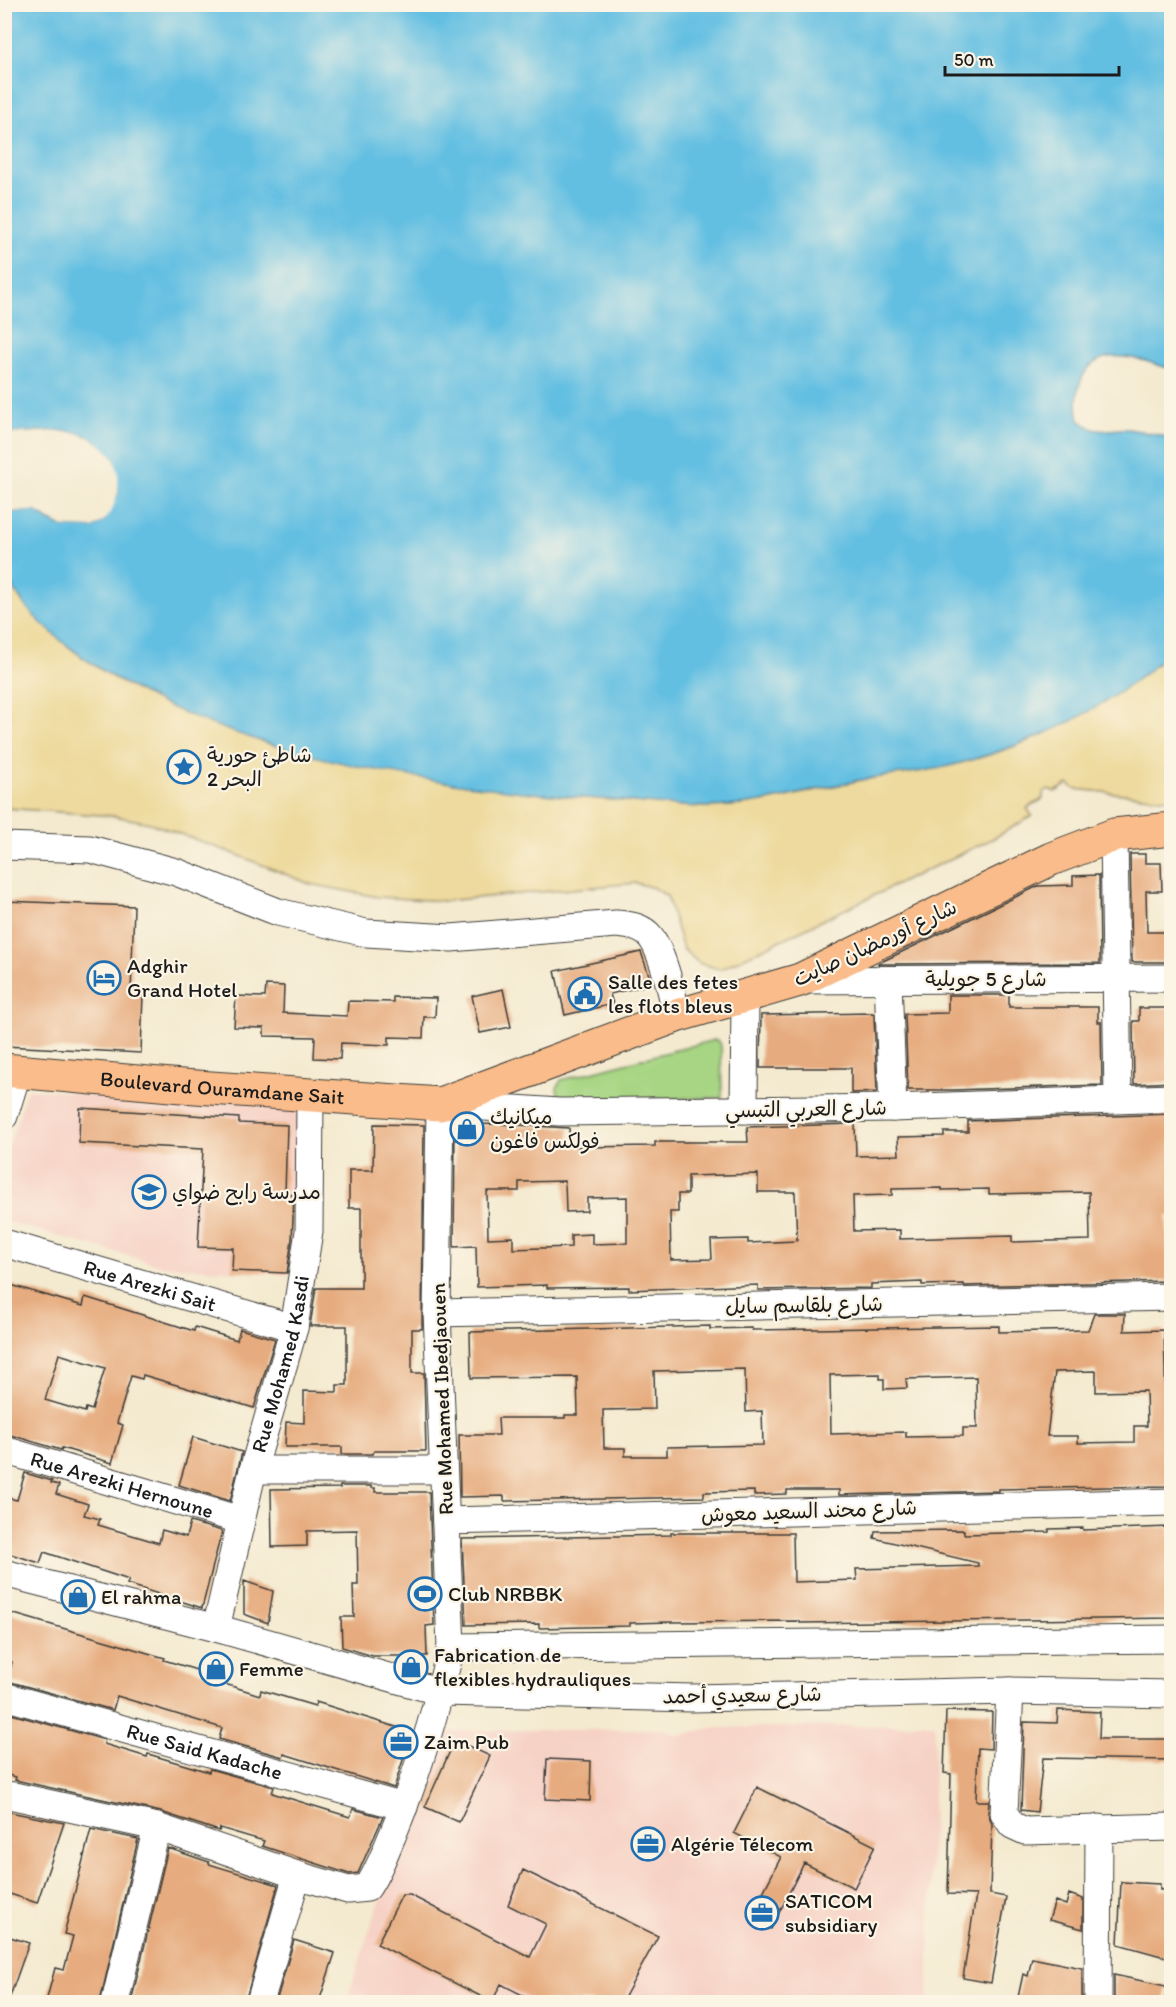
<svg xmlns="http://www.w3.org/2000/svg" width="1176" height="2007" font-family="Itim,'Playpen Sans Arabic',sans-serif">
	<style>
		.built { fill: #f6d1c5 }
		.green { fill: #a7d583; stroke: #627850; stroke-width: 1.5 }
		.sand { fill: #eeda9e; stroke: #857b5d; stroke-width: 1.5 }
		.water { fill: #64bfe2; stroke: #406e7f; stroke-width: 1.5 }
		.pier { fill: #f4ead0 }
		.building { fill: #e6ab7e; fill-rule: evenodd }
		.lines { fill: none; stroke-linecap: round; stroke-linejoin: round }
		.minor-casing { stroke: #3c3b37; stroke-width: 29 }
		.major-casing { stroke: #3c3b37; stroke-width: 35 }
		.minor { stroke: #fff; stroke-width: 27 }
		.major { stroke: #f9bc8a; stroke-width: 33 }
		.labels { text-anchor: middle; stroke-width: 4.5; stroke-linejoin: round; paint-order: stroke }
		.poi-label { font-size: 21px; fill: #1c1c1c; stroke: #fcf5e5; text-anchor: start }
		.street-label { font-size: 21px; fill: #1c1c1c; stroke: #fcf5e5 }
	</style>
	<rect width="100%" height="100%" fill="#fcf5e5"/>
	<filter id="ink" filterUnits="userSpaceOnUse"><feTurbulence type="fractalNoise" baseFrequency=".0167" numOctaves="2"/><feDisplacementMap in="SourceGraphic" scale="12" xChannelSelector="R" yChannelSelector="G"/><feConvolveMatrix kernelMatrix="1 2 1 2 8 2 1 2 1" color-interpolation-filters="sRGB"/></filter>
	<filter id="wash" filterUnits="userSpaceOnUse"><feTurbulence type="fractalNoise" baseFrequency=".008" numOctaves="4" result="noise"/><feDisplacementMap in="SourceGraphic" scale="24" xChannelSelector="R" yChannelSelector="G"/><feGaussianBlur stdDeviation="1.35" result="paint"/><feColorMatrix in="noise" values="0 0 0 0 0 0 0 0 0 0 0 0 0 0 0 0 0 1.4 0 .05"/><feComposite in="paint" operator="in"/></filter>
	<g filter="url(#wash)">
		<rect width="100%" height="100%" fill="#f4ead0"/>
		<path class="built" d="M27 1089 299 1105 289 1275 163 1266 5 1221 4 1163Z
			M918 1723 935 1724 928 2002H346L435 1731 663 1729 678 1735 712 1728 907 1725Z"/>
		<path class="green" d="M714 1040 719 1041 721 1046 722 1098 564 1099 558 1094 557 1088 561 1080Z"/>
		<path class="sand" d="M4 568 6 573C31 605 48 633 82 657 128 691 182 713 236 731 357 772 483 790 610 800 649 802 690 809 730 806 770 803 809 791 848 783 881 775 915 773 948 766 1032 747 1108 708 1171 651V799L1075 789 1068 784 1055 792 1048 789 1043 793V799L1027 808 1032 816 994 838 720 969 699 963 683 949 667 896 654 888 636 883 444 901 378 897 310 884 235 854 150 823 114 816 5 808Z"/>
		<path class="water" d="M5 5H1171V369C1140 360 1095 340 1080 383 1076 396 1076 406 1079 420 1101 436 1100 429 1124 429 1139 429 1156 435 1171 438V651C1107 710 1034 745 949 766 917 774 883 775 851 782 809 790 769 804 727 806 685 809 642 802 600 799 429 786 201 753 64 643 41 624 15 601 6 571 1 556 5 528 4 512L36 511 48 520 63 527 93 528 105 520 118 493 114 458C107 452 100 444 92 439 72 425 29 433 5 434Z"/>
		<path class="pier" d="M58 431 77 433 91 438 105 448 114 458 118 472V493L112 510 105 520 93 528 63 527 36 511 5 512 4 509 36 508 63 524 79 526 92 525 102 518 115 492V472L111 459 103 450 90 441 77 436 58 434 4 437 5 434Z"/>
		<g id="blocks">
			<path class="building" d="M1130 854H1145V863H1161L1162 891H1146L1147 932H1172V962H1132Z
				M1099 875 1100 963 877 964 1038 886 1073 885V876Z
				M4 901 134 906 131 993H143L141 1053 4 1046Z
				M641 952 652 984 610 994 613 1004 565 1015 555 971Z
				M266 985 284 986 283 1013 347 1016 348 1001 393 1002V997L436 998 435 1017H424L423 1038 389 1037V1045L341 1043 340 1059 314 1058 315 1037 264 1036V1028L234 1027 236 996 265 997Z
				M503 989 511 1027 480 1033 472 996Z
				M948 995H1009V1007H1098V1022H1101L1102 1085 953 1090H908L905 1014 948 1013Z
				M1139 1008H1172V1082L1134 1084 1133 1021H1139Z
				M872 1013 874 1014 877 1092 851 1093V1068H760L761 1015Z
				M80 1108 239 1118V1123L287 1125 285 1194 294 1195 292 1239 287 1273 232 1271 233 1248 198 1247 203 1149 79 1143Z
				M1172 1114V1216H1167L1168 1281 964 1286V1284L922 1285V1282L871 1284V1288L758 1290V1285L629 1290V1287L547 1288V1285L477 1287 476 1246 454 1247 455 1125 498 1124 569 1128 570 1146 581 1147 655 1146V1142H748L747 1127 855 1124 856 1156 899 1155 898 1137 944 1136V1132H968V1121ZM758 1174V1192H795L797 1241 748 1243V1239L711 1240 712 1259 671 1260 670 1212H678V1194H688V1176ZM565 1181 566 1212 587 1211V1198L627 1197V1243L592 1244V1234L571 1235V1247L513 1249V1237L488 1238 487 1191H519V1182ZM942 1188V1190L989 1189V1194L1089 1192 1090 1240 1012 1242V1236L900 1239V1230L854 1231 853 1196 892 1195V1189Z
				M374 1124 424 1125 422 1329H412V1373H424L426 1451H374L373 1454H342V1447H285L286 1422 304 1423V1391L337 1392V1385H347V1326H310L316 1288H361V1208H349V1170H373Z
				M4 1283 83 1306 85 1297 194 1331 195 1327 237 1340 240 1329 275 1339 254 1408 143 1375 142 1379 131 1376 117 1423 123 1425 112 1463 62 1448 61 1450 4 1433ZM59 1354 105 1368 92 1410 86 1408 85 1412 45 1400Z
				M1094 1314H1125L1124 1331 1164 1330 1168 1486 999 1489V1491L839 1495V1490H787V1494L754 1495V1491L704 1492V1497L504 1501V1496L460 1497 459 1435H499L498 1418H565V1415H578L577 1377 471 1378 470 1332 710 1326V1329L752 1328V1330L999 1326V1332L1088 1330ZM745 1369 746 1412 762 1411 763 1445 667 1447V1456H625V1448H604L603 1410 655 1409 654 1371ZM1096 1371V1392L1146 1391 1147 1426H1134V1442L1078 1443V1436H1047L1055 1372ZM880 1374V1379H884V1389L907 1388 906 1379 976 1377 977 1428H963V1436L906 1437V1432L831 1434 830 1375Z
				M193 1437 242 1452 230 1501 179 1485Z
				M25 1473 52 1481 51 1483 59 1485 56 1494 88 1504 84 1515 100 1519 98 1525 159 1543 162 1530 186 1537 190 1522 222 1531 202 1608 127 1584 129 1580 44 1552 40 1563 4 1552V1497L17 1500Z
				M340 1486H371V1488H375V1492H429L434 1625 426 1626 427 1656H373L342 1647 341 1617H354L353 1585H358L357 1530 307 1531V1546L272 1547 271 1489 340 1488Z
				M1170 1527 1172 1618 800 1623V1621L672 1622 630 1623V1626L539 1628V1624L466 1625 462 1539 671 1535V1533H793L794 1582 857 1580 856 1569 978 1566V1563L874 1538 875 1531 964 1530V1534L1006 1533 1049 1532V1529L1083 1528V1530Z
				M244 1581 273 1591 268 1623 244 1614Z
				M4 1611 165 1658 164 1660 213 1675 212 1680 260 1695 261 1690 315 1706 316 1702 412 1732 394 1788 284 1754 283 1757 219 1739 222 1728 117 1696 113 1710 7 1681 12 1662 4 1660Z
				M1058 1710 1100 1712 1099 1739H1172V1760L1043 1758 1037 1812 1021 1810 1024 1722 1057 1723Z
				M946 1711 992 1712 991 1749 978 1748 976 1801H989L988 1813 992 1824 990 1894 1006 1897 991 1983 963 1978 976 1895 948 1894 951 1774 944 1773Z
				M4 1712 105 1740 104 1744 147 1757 148 1754 209 1772 210 1769 274 1787 272 1793 350 1817 353 1809 383 1817 358 1873 349 1874 262 1846 264 1841 220 1828 219 1831 161 1812 15 1780 16 1777 4 1774Z
				M455 1740 490 1756 459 1822 425 1807Z
				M547 1759 591 1761 590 1801 545 1799Z
				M757 1787 875 1846 854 1888 804 1863 771 1929 750 1918 781 1857 734 1833Z
				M5 1811 64 1823 37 1903 4 1892Z
				M91 1829 138 1839 100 2002H46L55 1968 64 1970 73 1936 64 1934Z
				M168 1848 209 1862V1864L278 1885 245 2002H131Z
				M523 1870 658 1936 622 2002H536L501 1984 492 2002 377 1944 402 1895H410L530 1957 546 1924 508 1905Z
				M1121 1882 1160 1884V1890H1172V1959L1118 1944Z
				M1069 1894 1083 1899V1929L1049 1920 1055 1901 1066 1905Z
				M4 1935 29 1943 8 2002H4Z
				M294 1940 335 1953 319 2002H276Z
				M1032 1958 1082 1968V2002H1017L1023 1974 1028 1976Z
				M1114 1975 1166 1986 1165 2002H1114Z"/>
		</g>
	</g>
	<g filter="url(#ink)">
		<use href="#blocks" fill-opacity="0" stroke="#3c3b37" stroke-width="1.5"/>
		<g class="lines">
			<defs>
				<g id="minor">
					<path d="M1114 835 1118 1099"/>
					<path d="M4 846 90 849 176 872 278 912 366 933 451 938 616 924C628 925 639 926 648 934 661 946 674 998 676 1016"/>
					<path d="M802 980 1172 978"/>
					<path d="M888 980 893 1108"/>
					<path d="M744 1110 745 995"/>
					<path d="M4 1116 18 1071"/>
					<path id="s1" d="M4 1243 294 1328"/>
					<path d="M437 1313 1172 1297"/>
					<path id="s2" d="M4 1450 240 1520"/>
					<path d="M253 1470H443"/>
					<path d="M446 1521 1172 1502"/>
					<path d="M4 1573 216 1628 441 1692 693 1698 1010 1691 1172 1694"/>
					<path id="s3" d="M216 1628 253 1470 294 1328 309 1231 310 1095"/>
					<path d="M451 1647 1172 1639"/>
					<path d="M1010 1691 1004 1813 1012 1825 1025 1831 1172 1827"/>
					<path id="s4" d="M4 1696 404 1807"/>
					<path d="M4 1795 14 1796 157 1827 297 1875 348 1890 367 1888C379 1871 385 1852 393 1834 418 1774 436 1710 451 1647L437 1313 440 1104 559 1112 893 1108 1172 1098"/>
					<path d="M115 2002 157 1827"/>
					<path d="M260 2002 297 1875"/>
					<path d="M1098 2002 1099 1828"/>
				</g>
				<g id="major">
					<path id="s5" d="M4 1070 182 1086 440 1104 676 1016 800 980 1051 859 1114 835 1172 829"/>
				</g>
			</defs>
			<use href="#minor" class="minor-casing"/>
			<use href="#major" class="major-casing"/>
			<use href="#minor" class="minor"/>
			<use href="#major" class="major"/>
		</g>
	</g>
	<defs>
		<symbol id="sight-ring" viewBox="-11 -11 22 22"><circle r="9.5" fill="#fcf5e5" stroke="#1f6fb2" stroke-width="1.5"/><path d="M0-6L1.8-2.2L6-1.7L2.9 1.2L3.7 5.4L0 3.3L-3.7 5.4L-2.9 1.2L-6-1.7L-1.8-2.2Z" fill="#1f6fb2"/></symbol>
		<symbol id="hotel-ring" viewBox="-11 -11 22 22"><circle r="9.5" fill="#fcf5e5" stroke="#1f6fb2" stroke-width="1.5"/><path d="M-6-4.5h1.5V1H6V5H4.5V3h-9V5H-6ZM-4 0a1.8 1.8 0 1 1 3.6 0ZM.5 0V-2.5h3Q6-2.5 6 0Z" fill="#1f6fb2"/></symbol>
		<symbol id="civic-ring" viewBox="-11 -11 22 22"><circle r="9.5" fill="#fcf5e5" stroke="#1f6fb2" stroke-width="1.5"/><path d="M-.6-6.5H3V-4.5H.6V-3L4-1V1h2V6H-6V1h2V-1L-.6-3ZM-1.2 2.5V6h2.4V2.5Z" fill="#1f6fb2"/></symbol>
		<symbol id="shop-ring" viewBox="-11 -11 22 22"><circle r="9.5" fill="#fcf5e5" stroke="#1f6fb2" stroke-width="1.5"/><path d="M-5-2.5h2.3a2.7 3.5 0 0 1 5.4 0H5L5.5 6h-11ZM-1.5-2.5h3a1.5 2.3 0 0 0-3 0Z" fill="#1f6fb2"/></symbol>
		<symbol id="school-ring" viewBox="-11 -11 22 22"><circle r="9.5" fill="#fcf5e5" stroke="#1f6fb2" stroke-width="1.5"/><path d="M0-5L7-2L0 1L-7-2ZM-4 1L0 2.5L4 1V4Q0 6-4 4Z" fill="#1f6fb2"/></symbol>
		<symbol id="stadium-ring" viewBox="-11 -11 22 22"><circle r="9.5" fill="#fcf5e5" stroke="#1f6fb2" stroke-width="1.5"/><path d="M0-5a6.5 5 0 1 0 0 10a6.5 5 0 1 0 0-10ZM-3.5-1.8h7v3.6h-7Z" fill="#1f6fb2"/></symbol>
		<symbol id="office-ring" viewBox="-11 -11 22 22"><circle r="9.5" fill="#fcf5e5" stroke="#1f6fb2" stroke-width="1.5"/><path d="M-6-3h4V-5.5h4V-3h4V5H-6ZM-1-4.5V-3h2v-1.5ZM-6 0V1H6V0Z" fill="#1f6fb2"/></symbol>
	</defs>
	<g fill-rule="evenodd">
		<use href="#sight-ring" x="165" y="748" width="38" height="38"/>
		<use href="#hotel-ring" x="85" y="959" width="38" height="38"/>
		<use href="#civic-ring" x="566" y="975" width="38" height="38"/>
		<use href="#shop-ring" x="448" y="1110" width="38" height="38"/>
		<use href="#school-ring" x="130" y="1173" width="38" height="38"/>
		<use href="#stadium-ring" x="406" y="1575" width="38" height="38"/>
		<use href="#shop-ring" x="59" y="1578" width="38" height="38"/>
		<use href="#shop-ring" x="392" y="1648" width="38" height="38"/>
		<use href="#shop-ring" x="197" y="1650" width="38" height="38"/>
		<use href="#office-ring" x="382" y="1723" width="38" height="38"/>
		<use href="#office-ring" x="629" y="1825" width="38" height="38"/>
		<use href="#office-ring" x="743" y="1894" width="38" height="38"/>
	</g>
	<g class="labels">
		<g class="poi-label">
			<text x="207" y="762">شاطئ حورية<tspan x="207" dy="24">البحر 2</tspan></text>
			<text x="127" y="973">Adghir<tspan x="127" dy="24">Grand Hotel</tspan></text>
			<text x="608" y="989">Salle des fetes<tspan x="608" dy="24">les flots bleus</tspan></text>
			<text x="490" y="1124">ميكانيك<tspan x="490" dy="24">فولكس فاغون</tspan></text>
			<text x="172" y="1199">مدرسة رابح ضواي</text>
			<text x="448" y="1601">Club NRBBK</text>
			<text x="101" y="1604">El rahma</text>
			<text x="434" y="1662">Fabrication de<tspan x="434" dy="24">flexibles hydrauliques</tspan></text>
			<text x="239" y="1676">Femme</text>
			<text x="424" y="1749">Zaim Pub</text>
			<text x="671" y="1851">Algérie Télecom</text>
			<text x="785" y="1908">SATICOM<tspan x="785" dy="24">subsidiary</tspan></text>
		</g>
		<g class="street-label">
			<text transform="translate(875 943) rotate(-25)" y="7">شارع أورمضان صايت</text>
			<text x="986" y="986">شارع 5 جويلية</text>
			<text dy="7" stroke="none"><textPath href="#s5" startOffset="219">Boulevard Ouramdane Sait</textPath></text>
			<text transform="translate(806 1109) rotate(-1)" y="7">شارع العربي التبسي</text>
			<text dy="7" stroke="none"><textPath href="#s1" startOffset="152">Rue Arezki Sait</textPath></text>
			<text transform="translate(804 1305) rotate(-1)" y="7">شارع بلقاسم سايل</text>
			<text dy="7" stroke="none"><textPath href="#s3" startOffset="272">Rue Mohamed Kasdi</textPath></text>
			<text transform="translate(442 1399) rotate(-92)" y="7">Rue Mohamed Ibedjaouen</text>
			<text dy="7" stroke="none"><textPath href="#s2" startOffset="123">Rue Arezki Hernoune</textPath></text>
			<text transform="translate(809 1511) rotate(-2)" y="7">شارع محند السعيد معوش</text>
			<text transform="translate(742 1695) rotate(-1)" y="7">شارع سعيدي أحمد</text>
			<text dy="7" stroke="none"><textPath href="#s4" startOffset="208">Rue Said Kadache</textPath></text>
		</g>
	</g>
	<rect width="1176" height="2007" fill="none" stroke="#fcf5e5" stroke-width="24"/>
	<path d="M945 66v9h174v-9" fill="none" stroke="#1c1c1c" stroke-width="3"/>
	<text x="954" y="66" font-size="18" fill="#1c1c1c" stroke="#fcf5e5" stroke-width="4.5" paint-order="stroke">50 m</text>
</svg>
